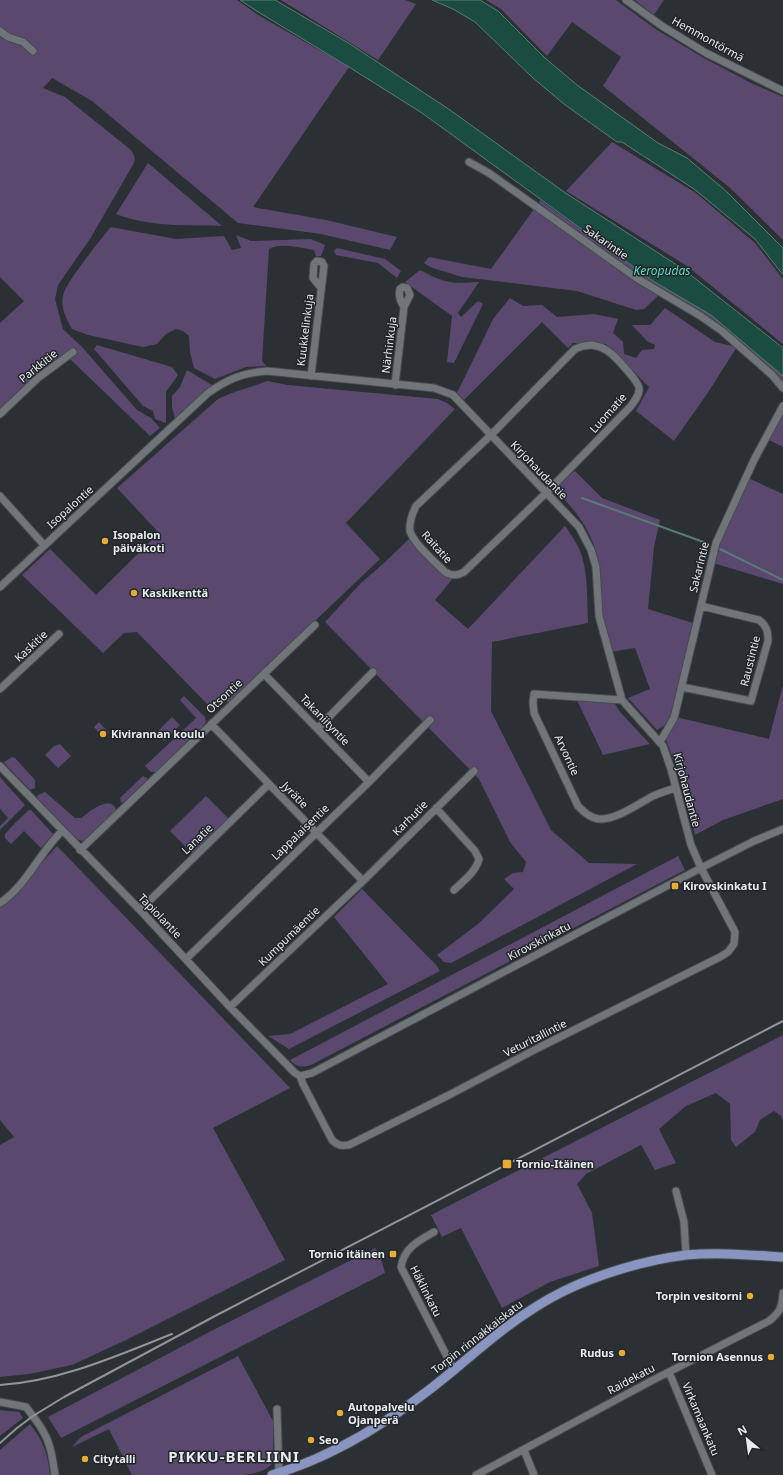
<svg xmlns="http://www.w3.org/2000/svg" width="783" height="1475" font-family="'Noto Sans',sans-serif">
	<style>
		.green { fill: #5a486f }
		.water { fill: #1b4c41; stroke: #587c75 }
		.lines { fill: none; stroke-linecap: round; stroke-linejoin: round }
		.stream { stroke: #587c75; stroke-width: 2 }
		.minor-casing { stroke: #474b4e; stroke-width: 9 }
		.major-casing { stroke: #474b4e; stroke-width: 11 }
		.minor { stroke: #6f7579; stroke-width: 7 }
		.major { stroke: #8995c0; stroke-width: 9 }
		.rail { stroke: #919598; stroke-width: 2 }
		.poi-dot { fill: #e6ac36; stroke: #21262a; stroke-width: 1.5 }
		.labels { text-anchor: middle; stroke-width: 3; stroke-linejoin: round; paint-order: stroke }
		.street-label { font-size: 11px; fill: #e8ebee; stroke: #21262a }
		.poi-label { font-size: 11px; font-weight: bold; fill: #e8ebee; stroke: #21262a; text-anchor: start }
		.water-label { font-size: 12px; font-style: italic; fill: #59dec2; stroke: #21262a }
		.district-label { font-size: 15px; font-weight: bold; letter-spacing: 1px; fill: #e8ebee; stroke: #21262a }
	</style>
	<rect width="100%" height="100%" fill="#2b3034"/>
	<path class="green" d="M0 0H237L258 15 349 67 253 207 326 220 397 237 390 250 321 234 238 223 92 101 52 78 43 88 65 97 131 150 135 158 134 163 90 239 58 285 55 299 63 329 83 348 137 410 151 418 160 428 150 436 69 358 30 389 0 419V323L24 301 0 277Z
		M281 0H405L416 4 378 60Z
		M486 0H616L657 30 704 58 751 83 783 97V240L729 187 603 86 621 57 572 22 547 56 501 9Z
		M635 0H664L654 15Z
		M612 142 696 193 755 243 783 279V344L687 266 566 191Z
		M148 163 222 226C187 225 149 227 116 214Z
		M540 200 653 281 711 315 783 376V383L723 330 640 277 539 203Z
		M534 209 637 282 659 295 644 309 636 310 577 291 462 277 430 267 424 263 429 257 491 269Z
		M111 227 176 239 224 236 232 250 241 248 236 235 251 241 311 239 325 245 321 256H316L314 250C301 248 281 242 269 249L262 361 266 366 246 367 215 379 194 368 190 352 189 336 183 331 176 329 166 334 157 344 143 347 88 335 72 329C67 319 60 308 63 296 65 283 99 242 109 229Z
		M337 248 385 259 401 271 397 278 378 263 336 255 334 251Z
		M420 270C444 283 451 284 479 282L458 313 461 317 478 301 483 304 454 363 447 362 452 316 405 282Z
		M510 298 523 306 542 305 557 317 594 314 618 319 613 333 623 342 624 354 636 358 642 350 654 349 655 345 647 341 632 325H650L665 308 715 342 737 347 707 394 674 441 636 411 649 387 606 344 573 343 568 348 542 322 464 400 457 393 493 319Z
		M97 345 172 367 178 375 166 392V423L155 419 153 411 143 406 94 349Z
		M187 370 212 385 175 419 172 407V396L180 387Z
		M267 381 288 385 438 399 447 403 455 409 346 523 380 559 230 702H228L223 697 212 709 137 632 124 633 103 653 22 575 50 549 96 595 159 533 117 488 218 399C234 391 250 388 267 381Z
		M783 409V447L767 439Z
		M575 471 602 498 660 520 654 547 648 609 693 623 677 692 669 719 664 726 657 730 628 698 650 689 635 648 610 652C608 640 604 628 602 616 600 600 601 584 599 568 596 536 577 511 555 490L567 477Z
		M748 478 783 494V584L713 563 719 537Z
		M565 526C572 536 580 547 583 560 588 580 587 602 588 623L492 642 491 711 551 830 589 863 637 864 451 963 444 962 437 955 478 924 514 889 504 879 513 873 523 872 526 862 510 842 479 779 325 622 361 583 383 564 410 538 454 577 435 600 468 629Z
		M783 685V799L723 820 695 835 676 767 666 739 664 737 676 717 769 739Z
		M184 696 205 717 206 722 201 729 157 772H151L145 766 196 718 180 700Z
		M576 698 613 701 620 712 650 744 603 755Z
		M172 717 180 725 164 741 156 733Z
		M99 722 109 733 104 738 94 727Z
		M60 744 71 756 58 768 45 755 54 746Z
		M12 757 15 758 35 780V788L30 790 5 764 4 762Z
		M143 776 147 778V780L123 803 121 802 120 798Z
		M0 777 25 805 0 830V826L8 818 0 809Z
		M45 792 75 818H82C88 812 111 794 116 810L84 842 75 838 38 799 37 797 38 795Z
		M206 796 229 819 193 854 170 831Z
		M29 810H31L53 834 41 848 24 831 11 844 5 838V834L16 822Z
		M57 846 290 1088 213 1128 285 1260 126 1340 72 1365 29 1374 0 1377V1145L14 1137 0 1120V908Z
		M678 856 685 870 311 1065C301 1068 297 1067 290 1060Z
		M362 889 436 965 440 971 289 1049 268 1036 290 1034 388 984 334 917Z
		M783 1035V1121L781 1116 774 1111 760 1120 755 1132 736 1147 731 1140 730 1104 716 1093 686 1106 659 1129 676 1163 655 1170 641 1145 586 1174 577 1184 592 1213 599 1266 550 1282 502 1308 461 1228 442 1237 431 1215Z
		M375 1248 380 1255 385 1273 61 1438 48 1417 217 1328Z
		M238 1356 273 1421V1462C266 1472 255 1473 244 1475H132L109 1429 72 1447 81 1437Z
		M0 1410 19 1412 23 1418 0 1436Z
		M30 1424C43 1440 48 1454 50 1475H0V1450Z"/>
	<path class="water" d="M240 0H275L350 44 450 110 564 192 683 269 783 348V376L711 315 653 281 422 113 349 67 255 10Z
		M432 0H480L498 11 545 58 577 85 658 143 687 158 726 191 783 248V275L755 239 694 189 622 142H617L564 104 533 78 475 22 453 9Z"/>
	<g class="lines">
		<path class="stream" d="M582 498 709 544
			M720 549 783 580"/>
		<defs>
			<path id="minor" d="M626 0 662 26 706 53 783 91
				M0 31 8 37 23 42 33 51
				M469 162 489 173 638 279 699 315 722 331 772 375 783 388
				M592 345C598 346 604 348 609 352 615 356 638 381 639 388 640 395 634 402 630 407L547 492 464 572C457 576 452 576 445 572 435 562 413 543 410 531 409 522 412 514 416 506L491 435 575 349 583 346Z
				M311 376 324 266 322 262 317 261 314 264 313 278 321 288
				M395 385 404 307 410 295 407 288 403 287 400 289C398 296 400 301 404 307
				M0 414 38 378 73 352
				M0 496 44 545
				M0 587 208 393C228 379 242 373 267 371L434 388 453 395 579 527 591 550 596 567 599 616 622 700 663 746 671 769 691 845 701 868 735 932 734 944 728 952 720 957 540 1047 451 1094 349 1145C342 1146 338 1146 332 1140L303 1084 300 1076
				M264 674 369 782
				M682 687 751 701 768 641C768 631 767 626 759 620L701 606
				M0 689 59 634
				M622 700 534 694 533 702 534 713 578 806C584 812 590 818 599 819 616 820 638 804 653 796 660 793 668 790 676 788
				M211 724 363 881
				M318 728 373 672
				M660 742 674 718 716 543 754 460 783 406
				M0 766 140 910 230 1007 295 1073 300 1076 312 1073 701 868 754 841 783 829
				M436 808 475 851 479 859C476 872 463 881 454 890
				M80 850 315 625
				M0 903C27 885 39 853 62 831
				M140 910 269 784
				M186 959 369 782 430 720
				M230 1007 363 881 474 771
				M676 1191 684 1222 686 1255
				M434 1232C418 1241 404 1248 401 1267L454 1370
				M669 1372 712 1475
				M0 1402 26 1407C32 1415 39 1423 44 1433 51 1445 53 1461 55 1475
				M277 1409 279 1475
				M524 1450 534 1475
				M476 1475 653 1380 769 1321C780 1312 782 1308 783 1293"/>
			<path id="major" d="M272 1475C340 1455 400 1415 454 1370 488 1341 522 1312 562 1292 598 1274 646 1260 686 1255 718 1252 751 1255 783 1257"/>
		</defs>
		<use href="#minor" class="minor-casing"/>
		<use href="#major" class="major-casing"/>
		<use href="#minor" class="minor"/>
		<use href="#major" class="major"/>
		<path class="rail" d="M0 1385C61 1381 116 1356 172 1334
			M0 1443 17 1428 33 1416 64 1397 215 1316 783 1021"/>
	</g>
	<g class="poi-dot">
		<circle cx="105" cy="541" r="4"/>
		<circle cx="134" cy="593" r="4"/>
		<circle cx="103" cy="734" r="4"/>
		<rect x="671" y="882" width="8" height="8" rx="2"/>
		<rect x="502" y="1159" width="10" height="10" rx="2"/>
		<rect x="389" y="1250" width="8" height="8" rx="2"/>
		<circle cx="750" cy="1296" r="4"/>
		<circle cx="622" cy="1353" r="4"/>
		<circle cx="771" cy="1357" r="4"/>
		<circle cx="340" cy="1413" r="4"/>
		<circle cx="311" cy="1440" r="4"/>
		<circle cx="85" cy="1459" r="4"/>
	</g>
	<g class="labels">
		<g class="street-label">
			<text transform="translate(708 39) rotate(29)" y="4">Hemmontörmä</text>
			<text transform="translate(606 242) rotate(35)" y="4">Sakarintie</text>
			<text transform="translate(305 330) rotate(-83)" y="4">Kuukkelinkuja</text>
			<text transform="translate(389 345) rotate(-83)" y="4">Närhinkuja</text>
			<text transform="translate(38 366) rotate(-39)" y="4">Parkkitie</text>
			<text transform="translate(608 413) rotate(-48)" y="4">Luomatie</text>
			<text transform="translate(539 470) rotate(46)" y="4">Kirjohaudantie</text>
			<text transform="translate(70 507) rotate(-42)" y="4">Isopalontie</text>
			<text transform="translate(437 547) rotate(48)" y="4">Raitatie</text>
			<text transform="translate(699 567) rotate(-76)" y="4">Sakarintie</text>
			<text transform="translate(31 646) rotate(-43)" y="4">Kaskitie</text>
			<text transform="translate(750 661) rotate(-76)" y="4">Raustintie</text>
			<text transform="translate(224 696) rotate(-43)" y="4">Otsontie</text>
			<text transform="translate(325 720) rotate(46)" y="4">Takaniityntie</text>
			<text transform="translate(567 755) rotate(65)" y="4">Arvontie</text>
			<text transform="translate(687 790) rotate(75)" y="4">Kirjohaudantie</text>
			<text transform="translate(295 795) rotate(46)" y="4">Jyrätie</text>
			<text transform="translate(410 818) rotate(-45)" y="4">Karhutie</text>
			<text transform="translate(300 832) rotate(-44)" y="4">Lappalaisentie</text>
			<text transform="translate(197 839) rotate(-44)" y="4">Lanatie</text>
			<text transform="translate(160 916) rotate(46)" y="4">Tapiolantie</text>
			<text transform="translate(289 936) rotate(-44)" y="4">Kumpumäentie</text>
			<text transform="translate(539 941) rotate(-28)" y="4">Kirovskinkatu</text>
			<text transform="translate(535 1038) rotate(-27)" y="4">Veturitallintie</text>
			<text transform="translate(426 1291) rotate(63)" y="4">Häklinkatu</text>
			<text transform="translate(477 1337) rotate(-38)" y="4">Torpin rinnakkaiskatu</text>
			<text transform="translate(631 1379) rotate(-28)" y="4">Raidekatu</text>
			<text transform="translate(701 1419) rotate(67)" y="4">Virkamaankatu</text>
		</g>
		<g class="poi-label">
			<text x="113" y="539">Isopalon<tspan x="113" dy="13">päiväkoti</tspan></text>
			<text x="142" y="597">Kaskikenttä</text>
			<text x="111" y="738">Kivirannan koulu</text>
			<text x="683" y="890">Kirovskinkatu I</text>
			<text x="516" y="1168">Tornio-Itäinen</text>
			<text x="385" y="1258" text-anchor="end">Tornio itäinen</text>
			<text x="742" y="1300" text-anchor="end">Torpin vesitorni</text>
			<text x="614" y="1357" text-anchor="end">Rudus</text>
			<text x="763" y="1361" text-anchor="end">Tornion Asennus</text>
			<text x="348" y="1411">Autopalvelu<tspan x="348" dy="13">Ojanperä</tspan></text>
			<text x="319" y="1444">Seo</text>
			<text x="93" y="1463">Citytalli</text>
		</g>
		<g class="water-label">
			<text x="662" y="275">Keropudas</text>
		</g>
		<g class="district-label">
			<text x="234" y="1462">PIKKU-BERLIINI</text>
		</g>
	</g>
	<g transform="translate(747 1439) rotate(331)" stroke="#21262a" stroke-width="3" paint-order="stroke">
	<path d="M0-3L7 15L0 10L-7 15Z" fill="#e8ebee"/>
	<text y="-6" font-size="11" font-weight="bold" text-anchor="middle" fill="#e8ebee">N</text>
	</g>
</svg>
